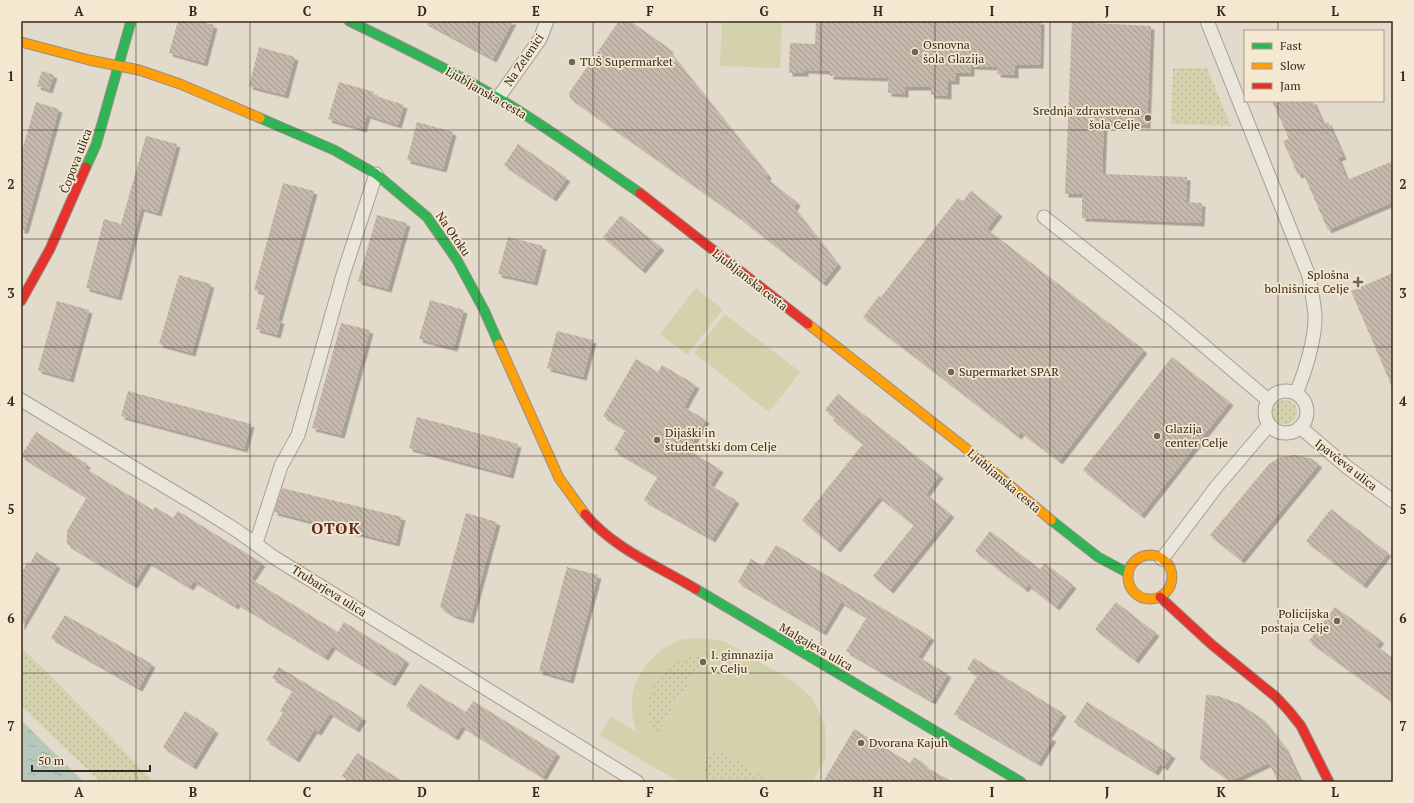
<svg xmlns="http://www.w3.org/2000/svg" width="1414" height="803" font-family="'PT Serif',serif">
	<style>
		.grass { fill: url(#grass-dots) }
		.green { fill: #d3d2ad; fill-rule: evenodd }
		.water { fill: url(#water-ripples) }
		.building { fill: url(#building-back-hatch); filter: url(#shadow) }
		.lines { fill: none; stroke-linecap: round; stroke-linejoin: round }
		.street-casing { stroke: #a79f94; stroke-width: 15 }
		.fast-casing { stroke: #978f84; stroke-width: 11 }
		.slow-casing { stroke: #978f84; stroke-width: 11 }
		.jam-casing { stroke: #978f84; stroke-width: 11 }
		.street { stroke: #eae6dc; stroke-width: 13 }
		.fast { stroke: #30b455; stroke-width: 9 }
		.slow { stroke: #ff9f0a; stroke-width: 9 }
		.jam { stroke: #e5322d; stroke-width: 9 }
		.grid { fill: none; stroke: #36281d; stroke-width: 1; stroke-opacity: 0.55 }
		.poi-dot { fill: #72665a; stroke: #f5e8d0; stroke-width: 1.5 }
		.labels { text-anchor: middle; stroke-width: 3.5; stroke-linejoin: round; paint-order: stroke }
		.poi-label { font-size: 12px; fill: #36281d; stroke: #f5e8d0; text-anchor: start }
		.street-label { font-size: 12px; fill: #36281d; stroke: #f5e8d0 }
		.district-label { font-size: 16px; font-weight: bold; letter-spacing: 1px; fill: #62281d; stroke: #f5e8d0 }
		.neatline { fill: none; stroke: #36281d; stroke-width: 1.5 }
		.grid-label { font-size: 13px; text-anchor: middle; font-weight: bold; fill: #36281d }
	</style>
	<defs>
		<pattern id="grass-dots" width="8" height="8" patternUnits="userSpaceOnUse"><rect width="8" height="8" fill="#d3d2ad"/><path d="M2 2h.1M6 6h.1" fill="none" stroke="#b6b494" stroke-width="1.8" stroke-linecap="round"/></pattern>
		<pattern id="water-ripples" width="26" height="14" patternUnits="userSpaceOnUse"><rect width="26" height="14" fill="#b6c7bc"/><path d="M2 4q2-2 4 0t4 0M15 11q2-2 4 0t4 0" fill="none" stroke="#9daba1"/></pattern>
		<pattern id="building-back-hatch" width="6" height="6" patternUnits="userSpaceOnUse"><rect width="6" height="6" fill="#c6b8ab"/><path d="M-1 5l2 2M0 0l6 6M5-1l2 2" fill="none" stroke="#a2968b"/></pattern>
		<filter id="shadow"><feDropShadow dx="3.5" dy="3.5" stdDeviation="0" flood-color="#0004"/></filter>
	</defs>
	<rect width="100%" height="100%" fill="#e2daca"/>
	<path class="grass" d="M1173 68H1207L1231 126 1171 124Z
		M1273 412a12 12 0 1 1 24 0a12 12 0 1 1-24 0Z
		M21 648 47 672 154 782H101L21 706Z
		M694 655H706L655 737C639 699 653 666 694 655Z
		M715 748 773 782H718L700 771Z"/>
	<path class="green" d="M722 21H782L780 68 720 66Z
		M696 288 723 309 687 355 660 334Z
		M725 314 800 372 769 412 694 353Z
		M703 638 724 641 796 683 813 699 825 726 826 757 813 782H773L715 748 700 771 718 782H679L600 735 611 716 636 732C635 725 632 718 632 711 628 680 653 649 681 640 688 638 696 639 703 638ZM694 655 706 656 655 737C639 699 654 666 694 655Z"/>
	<path class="water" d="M21 721 24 723 84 782H21Z"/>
	<path class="building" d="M178 21H199L214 25 204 63 169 53Z
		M423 21H513L493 59Z
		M619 21H630L670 49 669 51 768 175 766 178 797 202 794 208 838 264 823 283 735 214 570 98 569 93Z
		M816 21H1041L1040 65H1015V75L997 74 998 67 971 66V73H956V81H948V96L931 95V87H905V94L888 93V78L830 76V71L805 70V73H789L790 43 815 44Z
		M1072 22 1151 26 1147 125 1104 123 1102 174 1187 177 1186 202 1202 203 1201 223 1082 218V194H1065Z
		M259 47 295 57 285 95 249 86Z
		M42 71 54 75 49 90 37 86Z
		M339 82 374 92 373 95 404 105 398 125 367 115 363 129 328 119Z
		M1272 101H1313L1323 124 1328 122 1343 156 1338 158 1347 180 1393 161V202L1328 230 1303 173 1298 175 1283 141 1289 139Z
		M36 102 59 109 25 230H21V154Z
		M417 122 453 132 443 169 407 160Z
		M146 136 177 144 158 213 141 208 118 297 86 288 104 219 121 224Z
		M518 144 567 178 553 198 504 165Z
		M283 183 314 191 278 320H281L277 335 256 329 265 293 254 290Z
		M971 191 999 213 987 229 1144 350 1059 461 1021 432 1018 436 863 317 879 296 881 297 958 198 963 201Z
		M377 215 407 223 388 289 358 281Z
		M621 215 661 247 642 270 603 237Z
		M508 237 543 246 534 282 498 274Z
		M1393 273V389L1351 291Z
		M179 275 211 284 192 353 159 344Z
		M430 300 464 310 454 348 419 339Z
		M57 301 89 310 70 379 38 370Z
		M341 323 370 330 341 435 312 428Z
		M557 331 593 340 583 377 547 368Z
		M1172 357 1230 402 1141 515 1083 470Z
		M636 359 658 372 662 365 696 385 684 407 706 420 688 450 720 469 710 485 736 500 712 539 644 500 658 476 614 450 626 429 603 416Z
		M128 391 251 424 244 449 121 416Z
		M838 394 940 475 926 494 951 514 890 590 873 576 914 525 879 497 837 549 802 520 863 444 833 420 835 418 825 410Z
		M417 417 518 444 510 475 409 448Z
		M36 432 87 464 85 468 153 510 155 507 173 518 178 511 262 563 251 579 338 632 344 622 406 660 392 683 332 646 325 657 237 603 235 606 194 581 190 587 148 562 134 585 67 544V531L87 497 21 456Z
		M1295 455 1310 458 1319 464 1241 560 1210 535 1269 464 1280 457Z
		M282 488 402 517 396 543 274 512Z
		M1331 509 1388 553 1363 585 1306 541Z
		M466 513 497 522 470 620 453 615 440 607Z
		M990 531 1040 569 1045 563 1073 585 1056 607 1028 585 1025 589 975 551Z
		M776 545 931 637 918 657 948 674 932 701 846 651 867 617 841 602 823 632 738 582 751 559 763 566Z
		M36 552 57 565 21 627V573L28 562 30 564Z
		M567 567 598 575 570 680 539 671Z
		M1116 602 1156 633 1135 660 1095 629Z
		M1335 607 1381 640 1376 646 1393 658V702L1309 641Z
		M65 615 152 664 139 688 51 638Z
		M974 658 1063 713 1048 736 1053 738 1038 763 954 714 978 675 967 669Z
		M279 667 363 718 356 729 330 713 318 732 314 730 296 759 266 740 283 713 280 711 293 690 272 678Z
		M420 684 466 712 473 701 557 753 543 777 462 726 455 737 406 706Z
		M1206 695 1218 696 1240 704 1264 720 1285 748 1301 782H1278L1269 763 1231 781 1200 759Z
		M1087 702 1172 755 1164 767 1160 764 1155 772 1074 722Z
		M185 711 215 730 193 766 163 747Z
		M854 729 910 763 914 757 925 764 924 766 953 782H823Z
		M357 753 367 759 404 782H352L342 776Z"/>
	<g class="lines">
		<defs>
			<path id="street" d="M1207 21 1309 276C1311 289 1314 302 1315 315 1316 337 1305 373 1296 393
				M498 98 540 39 547 21
				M1044 217 1176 322 1268 400
				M1265 412a21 21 0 1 1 42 0a21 21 0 1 1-42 0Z
				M21 400 201 508 236 530 275 558 637 782
				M1300 427 1347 467 1393 501
				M256 543 281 466 298 435 343 275 376 174
				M1162 559 1217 486 1269 425"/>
			<path id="fast" d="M349 21C399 45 450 70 498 98 547 127 593 161 640 193
				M260 118 334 150 376 174 427 217 457 260 484 310 499 344
				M86 167 96 145 131 21
				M1051 520 1098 557 1128 573
				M696 589 1021 782"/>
			<path id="slow" d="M21 42 89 60 139 70 180 84 260 118
				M808 324 963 446 1051 520
				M499 344 559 478 585 514
				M1128 577a22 22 0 1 1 44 0a22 22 0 1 1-44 0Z"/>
			<path id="jam" d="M640 193 808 324
				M21 301 50 249 86 167
				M585 514C614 549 658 566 696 589
				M1160 597 1211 644 1276 697 1289 711 1301 726 1329 782"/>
		</defs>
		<use href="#street" class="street-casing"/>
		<use href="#fast" class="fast-casing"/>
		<use href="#slow" class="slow-casing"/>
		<use href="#jam" class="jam-casing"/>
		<use href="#street" class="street"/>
		<use href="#fast" class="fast"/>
		<use href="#slow" class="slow"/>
		<use href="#jam" class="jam"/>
	</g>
	<path class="grid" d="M136 21V782M250 21V782M364 21V782M479 21V782M593 21V782M707 21V782M821 21V782M935 21V782M1050 21V782M1164 21V782M1278 21V31M1278 101V782M21 130H1393M21 239H1393M21 347H1393M21 456H1393M21 564H1393M21 673H1393"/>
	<g class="poi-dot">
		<circle cx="915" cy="52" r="4"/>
		<circle cx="572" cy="62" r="4"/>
		<circle cx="1148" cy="118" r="4"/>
		<path d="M1356 276h4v4h4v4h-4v4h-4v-4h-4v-4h4z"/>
		<circle cx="951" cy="372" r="4"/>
		<circle cx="1157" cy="436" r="4"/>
		<circle cx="657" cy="440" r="4"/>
		<circle cx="1337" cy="621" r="4"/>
		<circle cx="703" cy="662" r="4"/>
		<circle cx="861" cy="743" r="4"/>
	</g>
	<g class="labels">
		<g class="poi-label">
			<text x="923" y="49">Osnovna<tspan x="923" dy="14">šola Glazija</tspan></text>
			<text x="580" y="66">TUŠ Supermarket</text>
			<text x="1140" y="115" text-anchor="end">Srednja zdravstvena<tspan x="1140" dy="14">šola Celje</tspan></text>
			<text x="1349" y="279" text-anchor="end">Splošna<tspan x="1349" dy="14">bolnišnica Celje</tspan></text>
			<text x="959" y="376">Supermarket SPAR</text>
			<text x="1165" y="433">Glazija<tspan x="1165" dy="14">center Celje</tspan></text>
			<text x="665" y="437">Dijaški in<tspan x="665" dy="14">študentski dom Celje</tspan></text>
			<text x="1329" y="618" text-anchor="end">Policijska<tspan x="1329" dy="14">postaja Celje</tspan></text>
			<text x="711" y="659">I. gimnazija<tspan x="711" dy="14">v Celju</tspan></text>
			<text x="869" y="747">Dvorana Kajuh</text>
		</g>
		<g class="street-label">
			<text transform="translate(524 60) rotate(-56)" y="4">Na Zelenici</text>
			<text transform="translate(486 93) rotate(30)" y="4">Ljubljanska cesta</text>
			<text transform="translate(76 161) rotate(-69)" y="4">Čopova ulica</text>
			<text transform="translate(453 234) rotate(55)" y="4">Na Otoku</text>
			<text transform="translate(750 280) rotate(38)" y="4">Ljubljanska cesta</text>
			<text transform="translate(1346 465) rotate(38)" y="4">Ipavčeva ulica</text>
			<text transform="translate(1004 481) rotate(40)" y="4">Ljubljanska cesta</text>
			<text transform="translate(329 591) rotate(32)" y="4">Trubarjeva ulica</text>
			<text transform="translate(816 647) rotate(30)" y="4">Malgajeva ulica</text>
		</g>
		<g class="district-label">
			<text x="336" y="534">OTOK</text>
		</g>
	</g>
	<rect width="1414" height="803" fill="none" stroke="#f5e8d0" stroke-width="44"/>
	<rect x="1244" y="30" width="140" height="72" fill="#f5e8d0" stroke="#a99b88"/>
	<rect x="1252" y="43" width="20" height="6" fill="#30b455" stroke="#a99b88"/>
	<text x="1280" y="50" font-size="12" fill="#36281d">Fast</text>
	<rect x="1252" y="63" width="20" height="6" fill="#ff9f0a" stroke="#a99b88"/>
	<text x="1280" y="70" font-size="12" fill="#36281d">Slow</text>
	<rect x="1252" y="83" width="20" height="6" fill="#e5322d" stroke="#a99b88"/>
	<text x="1280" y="90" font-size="12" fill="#36281d">Jam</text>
	<path d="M32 765v6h118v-6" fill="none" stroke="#36281d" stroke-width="2"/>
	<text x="38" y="765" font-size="12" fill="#36281d" stroke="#f5e8d0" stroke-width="3" paint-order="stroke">50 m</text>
	<rect x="22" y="22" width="1370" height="759" class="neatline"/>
	<g class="grid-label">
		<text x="79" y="16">A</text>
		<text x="193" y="16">B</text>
		<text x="307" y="16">C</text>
		<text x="422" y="16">D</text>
		<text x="536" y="16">E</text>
		<text x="650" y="16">F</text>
		<text x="764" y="16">G</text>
		<text x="878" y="16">H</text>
		<text x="992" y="16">I</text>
		<text x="1107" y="16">J</text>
		<text x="1221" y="16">K</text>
		<text x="1335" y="16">L</text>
		<text x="11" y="81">1</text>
		<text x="1403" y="81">1</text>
		<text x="11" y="189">2</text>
		<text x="1403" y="189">2</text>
		<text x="11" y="298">3</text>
		<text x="1403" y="298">3</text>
		<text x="11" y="406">4</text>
		<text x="1403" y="406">4</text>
		<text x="11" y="514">5</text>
		<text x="1403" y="514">5</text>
		<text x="11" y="623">6</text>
		<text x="1403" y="623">6</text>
		<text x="11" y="731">7</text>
		<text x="1403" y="731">7</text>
		<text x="79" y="797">A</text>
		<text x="193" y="797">B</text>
		<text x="307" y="797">C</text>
		<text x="422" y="797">D</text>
		<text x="536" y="797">E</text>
		<text x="650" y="797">F</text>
		<text x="764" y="797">G</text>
		<text x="878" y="797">H</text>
		<text x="992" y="797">I</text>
		<text x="1107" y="797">J</text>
		<text x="1221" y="797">K</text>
		<text x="1335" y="797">L</text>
	</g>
</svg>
